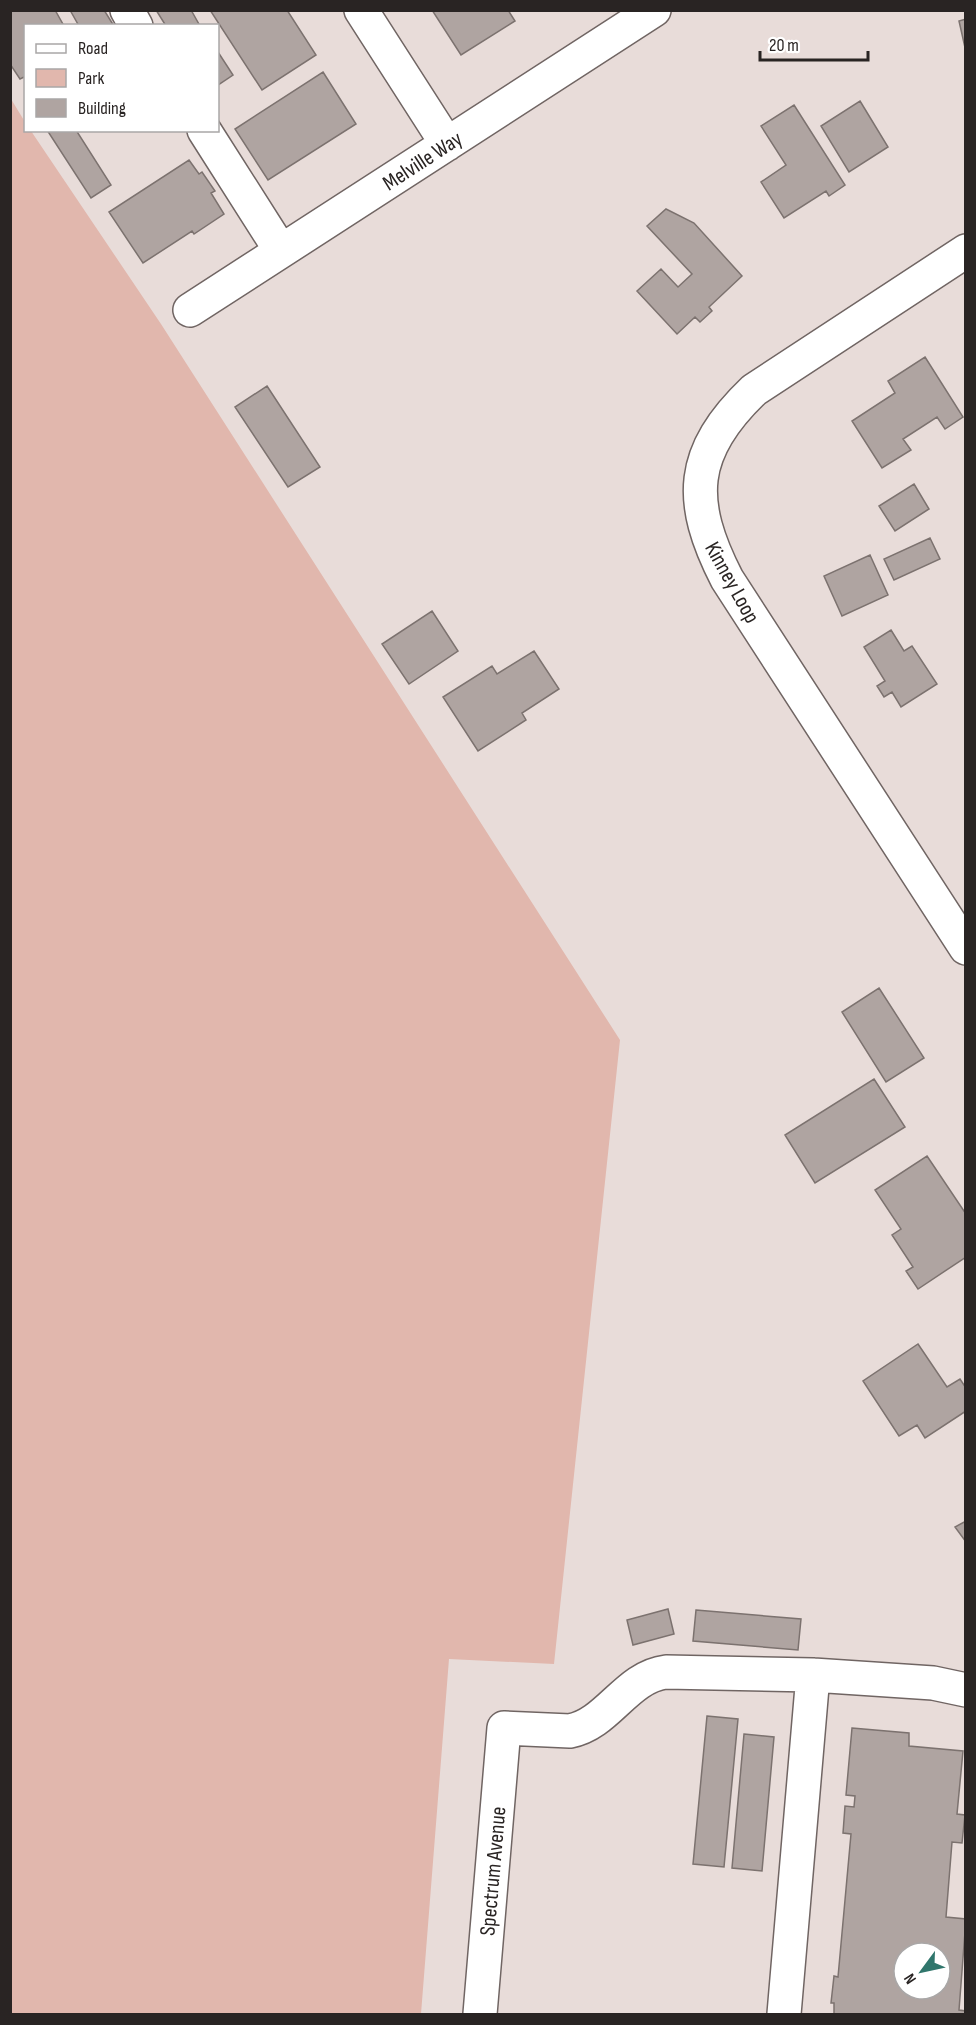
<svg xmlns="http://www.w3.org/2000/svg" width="976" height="2025" font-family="'Sofia Sans Condensed',sans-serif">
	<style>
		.green { fill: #e1b7ad }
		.building { fill: #afa4a1; stroke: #7c726f; stroke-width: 1.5; fill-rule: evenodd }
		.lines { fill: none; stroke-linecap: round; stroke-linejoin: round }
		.minor-casing { stroke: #706563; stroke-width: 36 }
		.minor { stroke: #fff; stroke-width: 33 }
		.labels { text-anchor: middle; stroke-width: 6; stroke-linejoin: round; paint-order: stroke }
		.street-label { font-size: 22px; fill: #292423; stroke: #fff }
	</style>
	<rect width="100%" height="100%" fill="#e8dcd9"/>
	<path class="green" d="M11 99 25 122 26 130 31 131 161 324 620 1040 554 1664 449 1659 421 2014H11Z"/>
	<path class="building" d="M10 10H55L64 26H26V80L24 77 20 79 10 64Z
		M70 10H104L114 26H79Z
		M156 10H191L200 26H166Z
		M210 10H287L316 55 262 90Z
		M432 10H508L515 21 461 55Z
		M966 19V52L959 21Z
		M218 52 233 75 218 85Z
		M323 72 356 124 268 180 235 129Z
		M860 101 888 147 849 172 821 126Z
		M794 105 845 185 829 196 826 191 784 218 761 182 786 165 761 126Z
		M47 130H76L111 185 91 198Z
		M189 160 199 174 202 172 215 191 211 193 224 214 194 234 192 231 143 263 109 212Z
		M666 209 694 223 742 276 709 307 712 311 700 322 695 317 677 334 637 291 661 269 678 287 692 274 647 226Z
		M925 357 963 417 945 429 937 417 903 439 911 450 882 468 852 421 895 393 888 381Z
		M267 386 320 467 288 487 235 407Z
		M914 484 929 509 895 531 879 506Z
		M930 538 940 559 894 580 884 559Z
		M870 555 888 595 842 616 824 576Z
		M432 611 458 651 409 684 382 644Z
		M891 630 904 651 912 646 937 684 901 707 892 692 884 697 877 686 885 681 864 647Z
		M534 651 559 689 522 713 526 720 478 751 443 697 492 666 497 674Z
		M879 988 924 1058 886 1082 842 1012Z
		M874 1079 905 1127 815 1183 785 1135Z
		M927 1156 966 1214V1257L918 1289 906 1271 913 1267 892 1235 901 1229 875 1190Z
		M918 1344 947 1387 960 1379 966 1388V1411L925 1438 917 1425 899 1436 863 1381Z
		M966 1521V1542L955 1527Z
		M668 1609 674 1634 633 1645 627 1620Z
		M696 1610 801 1619 798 1650 693 1641Z
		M707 1716 738 1719 724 1867 693 1864Z
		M852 1728 909 1733V1746L963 1751 957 1814 965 1815 962 1843 952 1842 946 1917 966 1919 959 2010 966 2011V2014H834V2003H831L834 1976 838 1977 851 1834 843 1833 845 1806 854 1807 855 1796 846 1795ZM904 1953H940V1989H904Z
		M744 1734 774 1737 762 1871 732 1868Z"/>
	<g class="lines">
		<defs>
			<path id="minor" d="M127 10 136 26
				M361 10 447 144
				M204 130 281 251
				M966 251 754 390C689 452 687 501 727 579L966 948
				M190 310 654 10
				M480 2014 504 1728 570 1731C608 1724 626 1677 666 1672L813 1675 933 1683 966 1690
				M784 2014 813 1675"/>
		</defs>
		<use href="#minor" class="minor-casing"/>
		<use href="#minor" class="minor"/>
	</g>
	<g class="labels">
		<g class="street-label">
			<text transform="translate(422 160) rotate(-33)" y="8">Melville Way</text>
			<text transform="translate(733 582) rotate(61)" y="8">Kinney Loop</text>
			<text transform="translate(492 1871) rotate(-85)" y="8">Spectrum Avenue</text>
		</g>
	</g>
	<rect width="976" height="2025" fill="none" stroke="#292423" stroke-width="24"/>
	<rect x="24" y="24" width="195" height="108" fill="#ffffff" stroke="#a9a7a7" stroke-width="1.5"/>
	<rect x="36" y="44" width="30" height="9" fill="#ffffff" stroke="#a9a7a7" stroke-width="1.5"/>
	<text x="78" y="54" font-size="18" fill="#292423">Road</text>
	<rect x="36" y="69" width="30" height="18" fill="#e1b7ad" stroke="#a9a7a7" stroke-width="1.5"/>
	<text x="78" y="84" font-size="18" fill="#292423">Park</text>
	<rect x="36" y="99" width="30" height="18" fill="#afa4a1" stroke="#a9a7a7" stroke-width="1.5"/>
	<text x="78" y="114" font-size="18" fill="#292423">Building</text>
	<g transform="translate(922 1971) rotate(237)"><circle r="28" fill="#ffffff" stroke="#a9a7a7" stroke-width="1.5"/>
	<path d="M0-4.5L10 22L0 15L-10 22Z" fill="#30766c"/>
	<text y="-9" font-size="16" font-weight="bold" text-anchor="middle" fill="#292423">N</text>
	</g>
	<path d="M760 51v9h108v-9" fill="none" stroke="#292423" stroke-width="3"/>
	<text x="769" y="51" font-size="18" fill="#292423" stroke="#ffffff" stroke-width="4.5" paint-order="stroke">20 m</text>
</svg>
